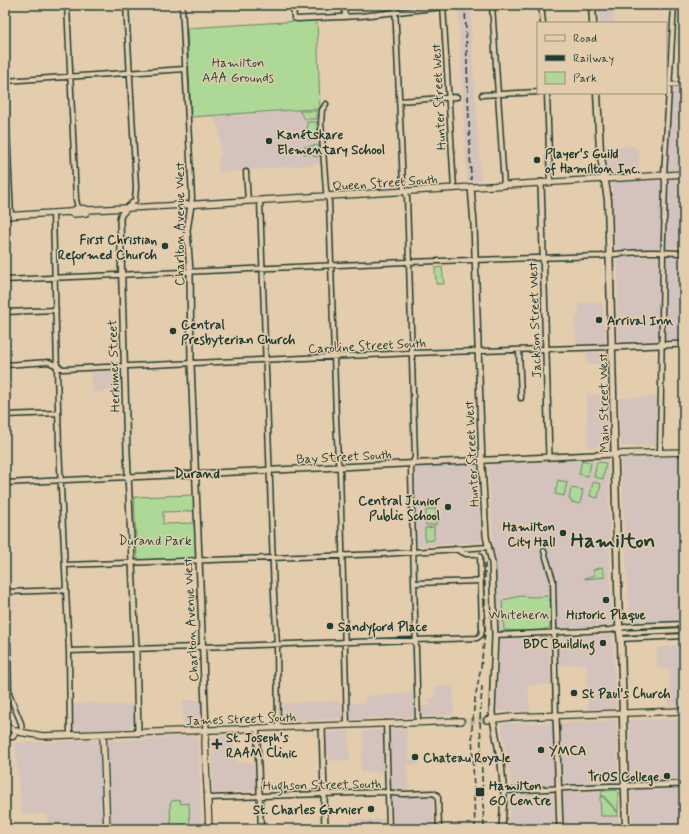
<svg xmlns="http://www.w3.org/2000/svg" width="689" height="834" font-family="Mynerve,sans-serif">
	<style>
		.built { fill: #d4c3bc }
		.green { fill: #aed896; stroke: #668a65 }
		.lines { fill: none; stroke-linecap: round; stroke-linejoin: round }
		.secondary-tunnel { stroke: #bcb095; stroke-width: 5.5; stroke-dasharray: 5.5 3; stroke-linecap: butt }
		.pedestrian-casing { stroke: #1f3d34; stroke-width: 6 }
		.minor-casing { stroke: #1f3d34; stroke-width: 7 }
		.tertiary-casing { stroke: #1f3d34; stroke-width: 8 }
		.secondary-casing { stroke: #1f3d34; stroke-width: 8 }
		.primary-casing { stroke: #1f3d34; stroke-width: 9 }
		.pedestrian { stroke: #e3cdad; stroke-width: 3 }
		.minor { stroke: #e3cdad; stroke-width: 4 }
		.tertiary { stroke: #e3cdad; stroke-width: 5 }
		.secondary { stroke: #e3cdad; stroke-width: 5.5 }
		.primary { stroke: #e3cdad; stroke-width: 6 }
		.rail { stroke: #1f3d34; stroke-width: 1.5; stroke-dasharray: 6 3; stroke-linecap: butt }
		.poi-dot { fill: #1f3d34; stroke: #e3cdad; stroke-width: 1.5 }
		.labels { text-anchor: middle; stroke-width: 3; stroke-linejoin: round; paint-order: stroke }
		.park-label { font-size: 13px; fill: #264539; stroke: #e3cdad }
		.street-label { font-size: 13px; fill: #1f3d34; stroke: #e3cdad }
		.poi-label { font-size: 13px; font-weight: bold; fill: #1f3d34; stroke: #e3cdad; text-anchor: start }
		.neighbourhood-label { font-size: 14px; font-weight: bold; fill: #1f3d34; stroke: #e3cdad }
		.town-label { font-size: 21px; font-weight: bold; fill: #1f3d34; stroke: #e3cdad }
	</style>
	<rect width="100%" height="100%" fill="#e3cdad"/>
	<filter id="ink" filterUnits="userSpaceOnUse"><feTurbulence type="fractalNoise" baseFrequency=".025" numOctaves="2"/><feDisplacementMap in="SourceGraphic" scale="8" xChannelSelector="R" yChannelSelector="G"/><feConvolveMatrix kernelMatrix="1 2 1 2 8 2 1 2 1" color-interpolation-filters="sRGB"/></filter>
	<g filter="url(#ink)">
		<path class="built" d="M458 5H471L472 50 481 180 467 181Z
			M600 5H612L614 23H600L599 7Z
			M673 89H684V170L666 171Z
			M316 110 320 164 219 173 218 158 221 155 219 127 211 116 275 111Z
			M634 146 635 150H639V172L609 174 608 148Z
			M663 178 661 249 616 250 612 180Z
			M667 178H684V247L666 248Z
			M684 256V340L618 342V257H659V270L666 269V257Z
			M602 302 606 344H576L575 315 579 316V303Z
			M587 352H606V364H587Z
			M120 370 121 390 92 392 91 372Z
			M607 394 608 445 587 448V395Z
			M657 397 656 446H621L619 398Z
			M621 456H684V622H629Z
			M608 459 611 625 548 629V598L503 600 504 630H499L488 465Z
			M478 463 481 542 417 546 415 471 417 466Z
			M612 634 616 708 588 710 587 664 558 665 556 637Z
			M549 637 551 685H528L530 711H499L497 708 500 638Z
			M684 644V706H669L670 669 657 668V648Z
			M453 685 454 715 421 716V706H430V698H435V687Z
			M413 693 414 717 350 719V703H365V696Z
			M183 700H201L202 722 200 724H183Z
			M342 701V718L284 722 283 703Z
			M94 703 107 705 133 704V724L129 728 77 730 74 727 73 704Z
			M684 719V829H633L628 720Z
			M616 720 618 783 562 785 559 723Z
			M501 723H553L555 785 512 787Z
			M388 729H407L408 759H419V765H407L408 790 391 791Z
			M382 730 384 772H361V753L364 752 363 731Z
			M349 731 350 761 328 760 327 733 328 732Z
			M234 735 235 763 254 762 255 791 213 793 212 737Z
			M192 736 198 740 202 829H48L47 814H22L15 743 91 740 113 741Z
			M617 791 619 829H563L561 792Z
			M510 794H554L555 829H507L510 811Z
			M392 797H433L434 829H394Z
			M384 819 385 829H329V825L345 824 353 820Z"/>
		<path class="green" d="M317 20 320 109 275 111 191 117 187 28Z
			M299 111H317V119H305Z
			M307 122H317L318 139 308 140Z
			M319 145V156L314 157 313 154H304V147Z
			M442 267 444 284H436L435 268Z
			M582 460 591 463 588 476 579 474Z
			M597 462 606 463 603 479 594 477Z
			M558 480 567 482 564 496 555 494Z
			M593 482 601 484 598 498 590 496Z
			M571 488 583 490 580 504 571 502V500L569 499Z
			M194 495V511L163 512V524L194 523 197 555 195 558 139 560 137 557 134 497Z
			M436 509V525H426V510Z
			M434 527V540L425 541V528Z
			M602 567 605 577 585 579V578L595 575 593 570Z
			M521 596 532 597 548 596 551 604 550 627 548 629H544L543 631 536 632 504 630 502 602 503 600Z
			M616 790 618 792V812L601 793 602 791Z
			M601 795 618 813V816H601L600 797H602Z
			M180 800 181 804 189 803 190 829H171L170 803 172 801Z"/>
		<g class="lines">
			<path class="secondary-tunnel" d="M461 721 487 720"/>
			<defs>
				<path id="pedestrian" d="M663 253 664 220"/>
				<path id="minor" d="M67 5 76 199 78 209
					M126 5 136 187 135 200 127 208
					M182 5 192 198 191 205
					M293 5 294 18 297 19 361 16 443 7
					M344 5 345 17
					M395 5 403 185 407 197 415 457 411 468V473L418 722
					M443 5 454 188
					M492 5 504 185
					M541 5 543 23
					M5 81 185 69
					M666 85 684 84
					M5 87 11 216
					M547 93 550 182
					M482 95 538 92
					M399 101 457 97
					M326 104 322 110 321 123 326 190 329 202 336 417 338 461 340 471 347 725
					M246 172 248 201
					M260 201 274 595 277 645 278 728
					M53 213 59 447 69 651 70 735
					M664 220 665 182 664 175 674 5
					M5 280 406 262 602 256C619 253 636 252 653 252 663 252 673 253 684 253
					M5 312 56 310
					M519 350 521 398
					M5 365 49 362 63 369 413 353 612 347
					M5 415 58 413
					M660 453 663 253
					M5 483 128 477
					M544 551 553 580 556 716
					M65 565 383 554 489 547
					M415 583 481 581
					M5 592 65 590
					M620 633 684 630
					M495 635 610 630 631 626 684 624
					M620 639 684 636
					M8 643 9 694 21 723 22 732
					M69 651 477 638 481 635 482 630 480 557 478 554H466L455 549
					M386 723 389 829
					M257 729 261 829
					M5 738 13 737 16 731
					M504 791 609 786H624
					M208 798 382 792 403 794 433 793 437 795 438 798 439 829"/>
				<path id="tertiary" d="M541 182 549 457
					M471 187 474 224 482 465 486 536 492 563 495 635 492 713 501 764 504 794 502 829
					M191 205 187 230 190 272 191 364 206 730
					M127 208 121 215 120 219 127 452 136 650 138 733
					M612 347 684 344
					M128 477 615 454
					M556 716 560 829
					M322 726 325 829
					M624 786 684 784"/>
				<path id="secondary" d="M69 212 73 214 86 213 88 210
					M5 216 69 212C74 209 83 207 88 210L166 206 684 174
					M615 454 684 452
					M487 720 511 717 684 711
					M5 726 19 732 43 736 461 721
					M206 730 205 742 209 829
					M103 734 107 829"/>
				<path id="primary" d="M592 5 593 23
					M597 93 600 151 608 200 619 624 621 643 626 829"/>
			</defs>
			<use href="#pedestrian" class="pedestrian-casing"/>
			<use href="#minor" class="minor-casing"/>
			<use href="#tertiary" class="tertiary-casing"/>
			<use href="#secondary" class="secondary-casing"/>
			<use href="#primary" class="primary-casing"/>
			<use href="#pedestrian" class="pedestrian"/>
			<use href="#minor" class="minor"/>
			<use href="#tertiary" class="tertiary"/>
			<use href="#secondary" class="secondary"/>
			<use href="#primary" class="primary"/>
			<path class="rail" d="M465 5 471 180
				M482 686 480 720 484 829
				M475 829 472 728 475 699 481 667 485 633V563"/>
		</g>
	</g>
	<g class="poi-dot">
		<circle cx="269" cy="141" r="4"/>
		<circle cx="537" cy="160" r="4"/>
		<circle cx="165" cy="246" r="4"/>
		<circle cx="599" cy="320" r="4"/>
		<circle cx="173" cy="331" r="4"/>
		<circle cx="448" cy="507" r="4"/>
		<circle cx="563" cy="533" r="4"/>
		<circle cx="606" cy="600" r="4"/>
		<circle cx="330" cy="626" r="4"/>
		<circle cx="603" cy="643" r="4"/>
		<circle cx="574" cy="693" r="4"/>
		<path d="M215 738h4v4h4v4h-4v4h-4v-4h-4v-4h4z"/>
		<circle cx="541" cy="750" r="4"/>
		<circle cx="415" cy="757" r="4"/>
		<circle cx="667" cy="776" r="4"/>
		<rect x="475" y="787" width="10" height="10" rx="2"/>
		<circle cx="371" cy="809" r="4"/>
	</g>
	<g class="labels">
		<g class="park-label">
			<text x="238" y="67">Hamilton<tspan x="238" dy="15">AAA Grounds</tspan></text>
			<text x="155" y="545">Durand Park</text>
			<text x="519" y="619">Whitehern</text>
		</g>
		<g class="street-label">
			<text transform="translate(438 97) rotate(-93)" y="5">Hunter Street West</text>
			<text transform="translate(385 182) rotate(-4)" y="5">Queen Street South</text>
			<text transform="translate(179 224) rotate(-90)" y="5">Charlton Avenue West</text>
			<text transform="translate(534 320) rotate(-92)" y="5">Jackson Street West</text>
			<text transform="translate(367 345) rotate(-3)" y="5">Caroline Street South</text>
			<text transform="translate(113 366) rotate(-92)" y="5">Herkimer Street</text>
			<text transform="translate(603 403) rotate(-91)" y="5">Main Street West</text>
			<text transform="translate(471 454) rotate(-93)" y="5">Hunter Street West</text>
			<text transform="translate(344 456) rotate(-3)" y="5">Bay Street South</text>
			<text transform="translate(190 620) rotate(-93)" y="5">Charlton Avenue West</text>
			<text transform="translate(241 718) rotate(-2)" y="5">James Street South</text>
			<text transform="translate(322 784) rotate(-1)" y="5">Hughson Street South</text>
		</g>
		<g class="poi-label">
			<text x="277" y="139">Kanétskare<tspan x="277" dy="15">Elementary School</tspan></text>
			<text x="545" y="158">Player's Guild<tspan x="545" dy="15">of Hamilton Inc.</tspan></text>
			<text x="157" y="244" text-anchor="end">First Christian<tspan x="157" dy="15">Reformed Church</tspan></text>
			<text x="607" y="325">Arrival Inn</text>
			<text x="181" y="329">Central<tspan x="181" dy="15">Presbyterian Church</tspan></text>
			<text x="440" y="505" text-anchor="end">Central Junior<tspan x="440" dy="15">Public School</tspan></text>
			<text x="555" y="531" text-anchor="end">Hamilton<tspan x="555" dy="15">City Hall</tspan></text>
			<text x="606" y="619" text-anchor="middle">Historic Plaque</text>
			<text x="338" y="631">Sandyford Place</text>
			<text x="595" y="648" text-anchor="end">BDC Building</text>
			<text x="582" y="698">St Paul's Church</text>
			<text x="226" y="742">St. Joseph's<tspan x="226" dy="15">RAAM Clinic</tspan></text>
			<text x="549" y="755">YMCA</text>
			<text x="423" y="762">Chateau Royale</text>
			<text x="659" y="781" text-anchor="end">TriOS College</text>
			<text x="489" y="790">Hamilton<tspan x="489" dy="15">GO Centre</tspan></text>
			<text x="363" y="814" text-anchor="end">St. Charles Garnier</text>
		</g>
		<g class="neighbourhood-label">
			<text x="197" y="478">Durand</text>
		</g>
		<g class="town-label">
			<text x="613" y="547">Hamilton</text>
		</g>
	</g>
	<rect width="689" height="834" fill="none" stroke="#e3cdad" stroke-width="20"/>
	<rect x="10" y="10" width="669" height="814" fill="none" stroke="#1f3d34" stroke-width="1.5" filter="url(#ink)"/>
	<rect x="537" y="22" width="130" height="72" fill="#e3cdad" stroke="#95937d"/>
	<rect x="545" y="35" width="20" height="6" fill="#e3cdad" stroke="#95937d"/>
	<text x="573" y="42" font-size="12" fill="#1f3d34">Road</text>
	<rect x="545" y="55" width="20" height="6" fill="#1f3d34" stroke="#95937d"/>
	<text x="573" y="62" font-size="12" fill="#1f3d34">Railway</text>
	<rect x="545" y="72" width="20" height="12" fill="#aed896" stroke="#95937d"/>
	<text x="573" y="82" font-size="12" fill="#1f3d34">Park</text>
</svg>
